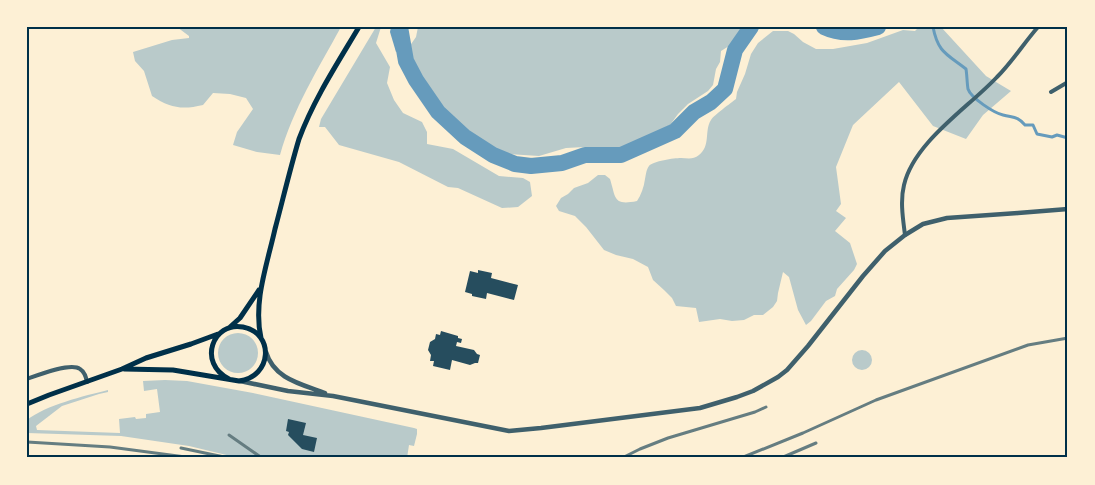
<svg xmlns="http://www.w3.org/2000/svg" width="1095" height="485" font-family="Spectral,serif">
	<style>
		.green { fill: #b9caca }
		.water { fill: #669bbc }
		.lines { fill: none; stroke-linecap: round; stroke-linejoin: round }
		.stream { stroke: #669bbc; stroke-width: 3 }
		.river { stroke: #669bbc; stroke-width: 16 }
		.building { fill: #264d5e }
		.minor { stroke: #3f606c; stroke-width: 4 }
		.tertiary { stroke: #3f606c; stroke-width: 4.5 }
		.secondary { stroke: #003049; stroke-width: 5 }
		.rail { stroke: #657d81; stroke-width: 3 }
		.neatline { fill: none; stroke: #003049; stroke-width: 2 }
	</style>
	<rect width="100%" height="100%" fill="#fdf0d5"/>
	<path class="green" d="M177 27H341C318 69 293 109 280 155L257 152 233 145 237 132 253 109 246 98 230 94 213 93 203 105C182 110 170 108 152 96L144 71 135 61 133 52 172 40 189 38V36Z
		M376 27H381L376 43 390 67 387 83 394 100 403 113 422 122 427 132V144L453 149 499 176 523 178 530 182 532 196 518 207 502 208 458 188 448 187 399 162 339 145 325 127H319L321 119Z
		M418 27H741L740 31 729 46 721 51 720 62 716 69 713 85 708 91 688 104 678 114 670 125 626 146 614 149 593 150 585 147 566 148 539 156 507 154 474 138 455 122 436 103 414 68 409 47 416 37Z
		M919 27H941L986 76 1011 91 983 115 966 139 933 126 899 82 853 125 836 167 841 204 836 211 846 218 835 231 850 243 857 264 854 270 837 289 835 296 826 301 811 321 806 325 798 310 789 277 783 272 778 293 777 301 773 307 763 315H754L744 320 732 321 720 319 699 322 696 308 676 306 672 298 664 290 653 280 648 267 633 259 616 255 604 250 586 227 575 216 559 211 556 206 561 198 568 194 574 188 588 183 598 175H605L610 179C616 198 613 206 637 201 641 195 644 187 645 179 646 175 646 170 649 166 653 161 674 158 681 158 687 158 693 160 699 155 711 146 704 131 711 120 714 115 731 103 736 99L737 92 745 74 751 54 758 43 773 31H788L794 34 803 42 816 49H833L867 43 903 30 915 31Z
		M218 353a20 20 0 1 1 40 0a20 20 0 1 1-40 0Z
		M852 360a10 10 0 1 1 20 0a10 10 0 1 1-20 0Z
		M165 380 187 381 253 393 414 428 417 429V434L414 446 409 445 407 458H239L189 446 121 436 27 433V420C46 405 84 396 108 390V392L99 394 62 406 36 426 37 430 120 433 119 419 135 417 136 419 146 418V414L160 412 157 389 144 391 143 381Z"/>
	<path class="water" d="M391 27H405L410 43 396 52 390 32Z"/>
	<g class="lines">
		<path class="stream" d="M933 27C938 53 947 54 966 69 967 75 967 83 968 89 971 98 994 113 1003 115 1014 118 1017 116 1025 125H1033L1037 134 1052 137 1057 135 1068 138"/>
		<path class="river" d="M400 27 406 61 416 80 438 112 465 137 493 155 515 164 531 166 562 163 585 155H621L675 131 694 112 711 102 725 89 735 50 751 27
			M824 27C843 36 859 32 878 27"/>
	</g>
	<path class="building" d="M478 270 492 273 491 278 518 285 514 300 487 293 486 299 472 296V294L465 292 470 271 478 273Z
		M441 331 458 336V338L462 339 461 343 457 342 456 346 474 350 477 354 480 355 478 363H475L470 365 452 360 450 370 433 366 434 361H430L431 355 428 350 430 342 435 339 436 334 440 335Z
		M288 419 306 423 303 435 317 438 314 452 302 449 288 435 289 432 286 431Z"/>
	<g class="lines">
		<path class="minor" d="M1051 92 1068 82
			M905 235C903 219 900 201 904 185 914 142 968 108 997 77 1012 62 1024 43 1038 27
			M27 379C38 375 71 362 80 369 85 372 86 377 87 382"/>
		<path class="tertiary" d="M266 352C274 379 301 384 325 393
			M240 381 288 391 333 396 509 431 541 428 700 408 737 397 753 391 778 377 787 370 808 346 863 276 885 251 905 235 923 224 947 218 1018 213 1068 209"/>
		<path class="secondary" d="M230 327 240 318 259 290
			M261 338C253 302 267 265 275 229 283 199 290 169 299 139 314 99 337 64 359 27
			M124 369 173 370 239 381C272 377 275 333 243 327 213 321 197 363 229 379
			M27 404 49 395 122 369 146 358 191 344 218 334"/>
		<path class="rail" d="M229 435 262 458
			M27 442 110 447 193 458
			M181 448 229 458
			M622 458 640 449 668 438 755 412 766 407
			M741 458 803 433 876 400 1028 345 1068 338
			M781 458 816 443"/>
	</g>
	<rect width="1095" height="485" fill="none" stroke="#fdf0d5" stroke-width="57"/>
	<rect x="28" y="28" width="1038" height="428" class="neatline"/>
</svg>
